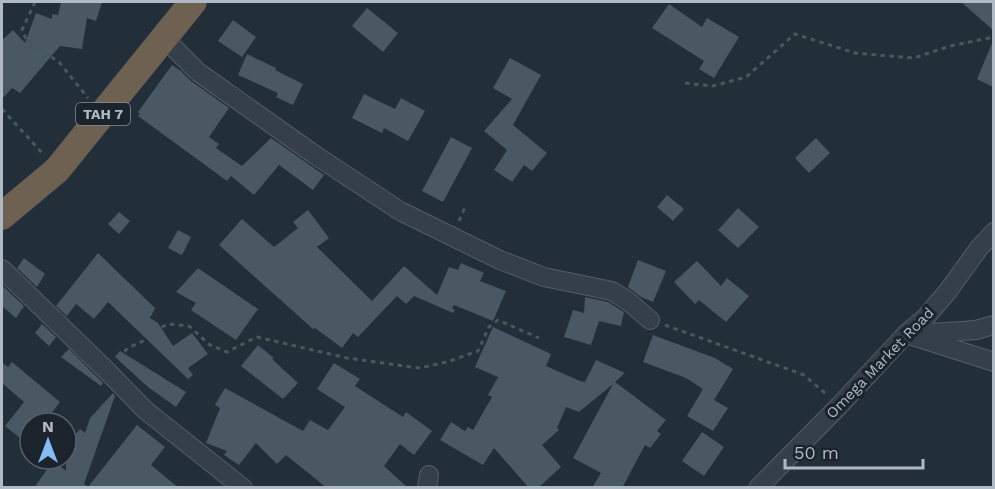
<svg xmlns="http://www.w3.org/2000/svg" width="995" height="489" font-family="'Work Sans',sans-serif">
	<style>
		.building { fill: #4a5864 }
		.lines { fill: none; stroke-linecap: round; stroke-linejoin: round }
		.minor-casing { stroke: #535d67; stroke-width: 20 }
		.highway-casing { stroke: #404a54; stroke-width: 28 }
		.path { stroke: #455a5a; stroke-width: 3; stroke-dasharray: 4.5 4.5; stroke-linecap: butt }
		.minor { stroke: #353f49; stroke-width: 18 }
		.highway { stroke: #6f6152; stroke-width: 27 }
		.labels { text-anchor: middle; stroke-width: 6; stroke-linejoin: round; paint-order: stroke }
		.shield { fill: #1b242d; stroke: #838d97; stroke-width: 1.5 }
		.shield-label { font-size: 14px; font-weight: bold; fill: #b0bac5 }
		.street-label { font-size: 15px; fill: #b0bac5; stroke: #1b242d }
	</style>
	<rect width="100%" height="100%" fill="#222e38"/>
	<path class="building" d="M61 2H102L96 21 87 18 82 49 60 46 20 93 12 88 2 99V40L13 30 25 43 36 13 52 19V14L58 15Z
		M961 2H993V30Z
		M669 4 702 27 707 18 739 37 714 78 699 69 704 61 652 28Z
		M367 8 398 33 383 52 352 26Z
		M233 20 256 37 242 57 218 41Z
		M993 41V87L977 79Z
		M247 54 276 68 275 70 303 84 293 105 276 97 278 93 238 75Z
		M510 58 541 75 513 125 547 153 532 171 524 165 512 182 494 170 507 150 484 131 512 99 493 88Z
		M172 65 181 71 191 81 229 108 209 137 219 144 216 148 242 166 271 138 324 175 313 190 279 165 254 195 231 176 227 181 138 116 140 114 138 112Z
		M364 94 395 109 401 98 425 111 408 141 384 128 382 133 352 118Z
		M451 137 472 148 443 202 422 191Z
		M816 138 830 153 809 173 795 158Z
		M667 195 684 209 673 221 657 207Z
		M738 208 759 227 738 248 718 230Z
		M308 210 329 238 317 247 372 301 404 266 437 295 449 267 458 270 461 263 484 273 480 281 506 291 493 321 454 305 452 308 455 310 453 313 414 296 406 304 397 296 358 337 353 333 342 348 315 328 313 329 219 245 242 219 274 247 298 228 293 222Z
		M119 212 130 221 119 234 108 224Z
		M178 230 191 237 182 255 168 248Z
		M98 253 155 308 150 318 158 323 173 346 192 333 208 354 188 368 193 375 188 379 108 302 94 319 76 304 67 316 56 306Z
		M24 258 45 274 37 287 17 268Z
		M638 260 666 271 653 302 641 297 628 287Z
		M697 261 721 286 727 278 749 296 726 322 699 300 695 304 674 282Z
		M198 268 258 309 236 340 191 310 196 303 176 292Z
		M3 286 24 306 16 318 2 306V288Z
		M585 297 608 302 624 312 621 326 599 321 591 345 564 337 573 310 584 313Z
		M42 324 56 337 49 346 35 333Z
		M493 327 551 354 546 366 580 381 585 382 596 360 625 373 615 382 666 420 657 431 661 434 650 448 645 445 622 488H592L601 473 573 458 613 384 579 412 566 407 557 428 559 430 542 445 561 467 538 488H529L494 448 483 465 440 440 451 422 465 431 468 427 473 430 492 397 488 395 498 377 475 367Z
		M653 335 715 358 733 369 714 400 728 408 713 431 687 416 703 389 686 378 643 362Z
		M258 345 274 358 272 359 298 383 283 399 241 366Z
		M69 349 103 383 101 386 61 357Z
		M120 351 186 392 176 407 148 387 115 357Z
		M2 362 8 367 12 362 60 402 44 423H30V446L5 426 24 402 2 383Z
		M334 363 360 379 355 386 403 417 406 412 432 431 414 455 400 444 384 466 408 488H327L286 455 277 464 256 443 239 465 224 455 227 451 206 443 220 408 215 405 225 388 303 431 310 420 328 430 345 407 317 389Z
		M113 393 115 396 84 484 88 487 137 425 165 447 151 465 179 488H34L53 461 66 471V433L72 438 80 429 85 433 90 418Z
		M702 432 724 447 704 476 682 461Z"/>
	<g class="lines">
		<defs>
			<path id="minor" d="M164 38 198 72 315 155 400 211 500 260 544 277 612 291 628 301 650 320
				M2 269 106 370 145 410 243 488
				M906 334 994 362
				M917 334 976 330 994 325
				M427 488 429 475
				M758 488 839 406 906 334 925 318 948 291 979 248 994 232"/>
			<path id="highway" d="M2 216 57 170 193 2"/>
		</defs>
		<use href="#minor" class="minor-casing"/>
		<use href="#highway" class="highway-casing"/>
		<path class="path" d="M35 2 22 30 27 41 59 62 88 98
			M685 83 713 86 746 77 795 34 855 53 914 58 950 46 994 37
			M2 109 43 154
			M459 221 466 205
			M665 325 804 375 826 394
			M118 358 128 348 143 341 158 329 168 324 189 326 210 345 227 352 257 337 347 358 419 368 447 362 478 351 489 327 498 320 539 338"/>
		<use href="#minor" class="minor"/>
		<use href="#highway" class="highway"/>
	</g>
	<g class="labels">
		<rect class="shield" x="76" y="103" width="54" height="22" rx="4.5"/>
		<g class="shield-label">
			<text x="103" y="119">TAH 7</text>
		</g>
		<g class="street-label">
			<text transform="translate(880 363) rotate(-46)" y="5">Omega Market Road</text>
		</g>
	</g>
	<rect width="995" height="489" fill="none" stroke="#b0bac5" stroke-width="6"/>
	<g transform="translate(48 441)"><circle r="28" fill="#1b242d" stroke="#57606a" stroke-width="1.5"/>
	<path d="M0-4.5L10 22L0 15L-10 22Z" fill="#85bcf5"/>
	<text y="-9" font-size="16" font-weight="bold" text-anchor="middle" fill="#b0bac5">N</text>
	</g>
	<path d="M785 459v9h138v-9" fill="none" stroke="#b0bac5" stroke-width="3"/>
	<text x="794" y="459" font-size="18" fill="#b0bac5" stroke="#1b242d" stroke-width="4.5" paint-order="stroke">50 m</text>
</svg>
